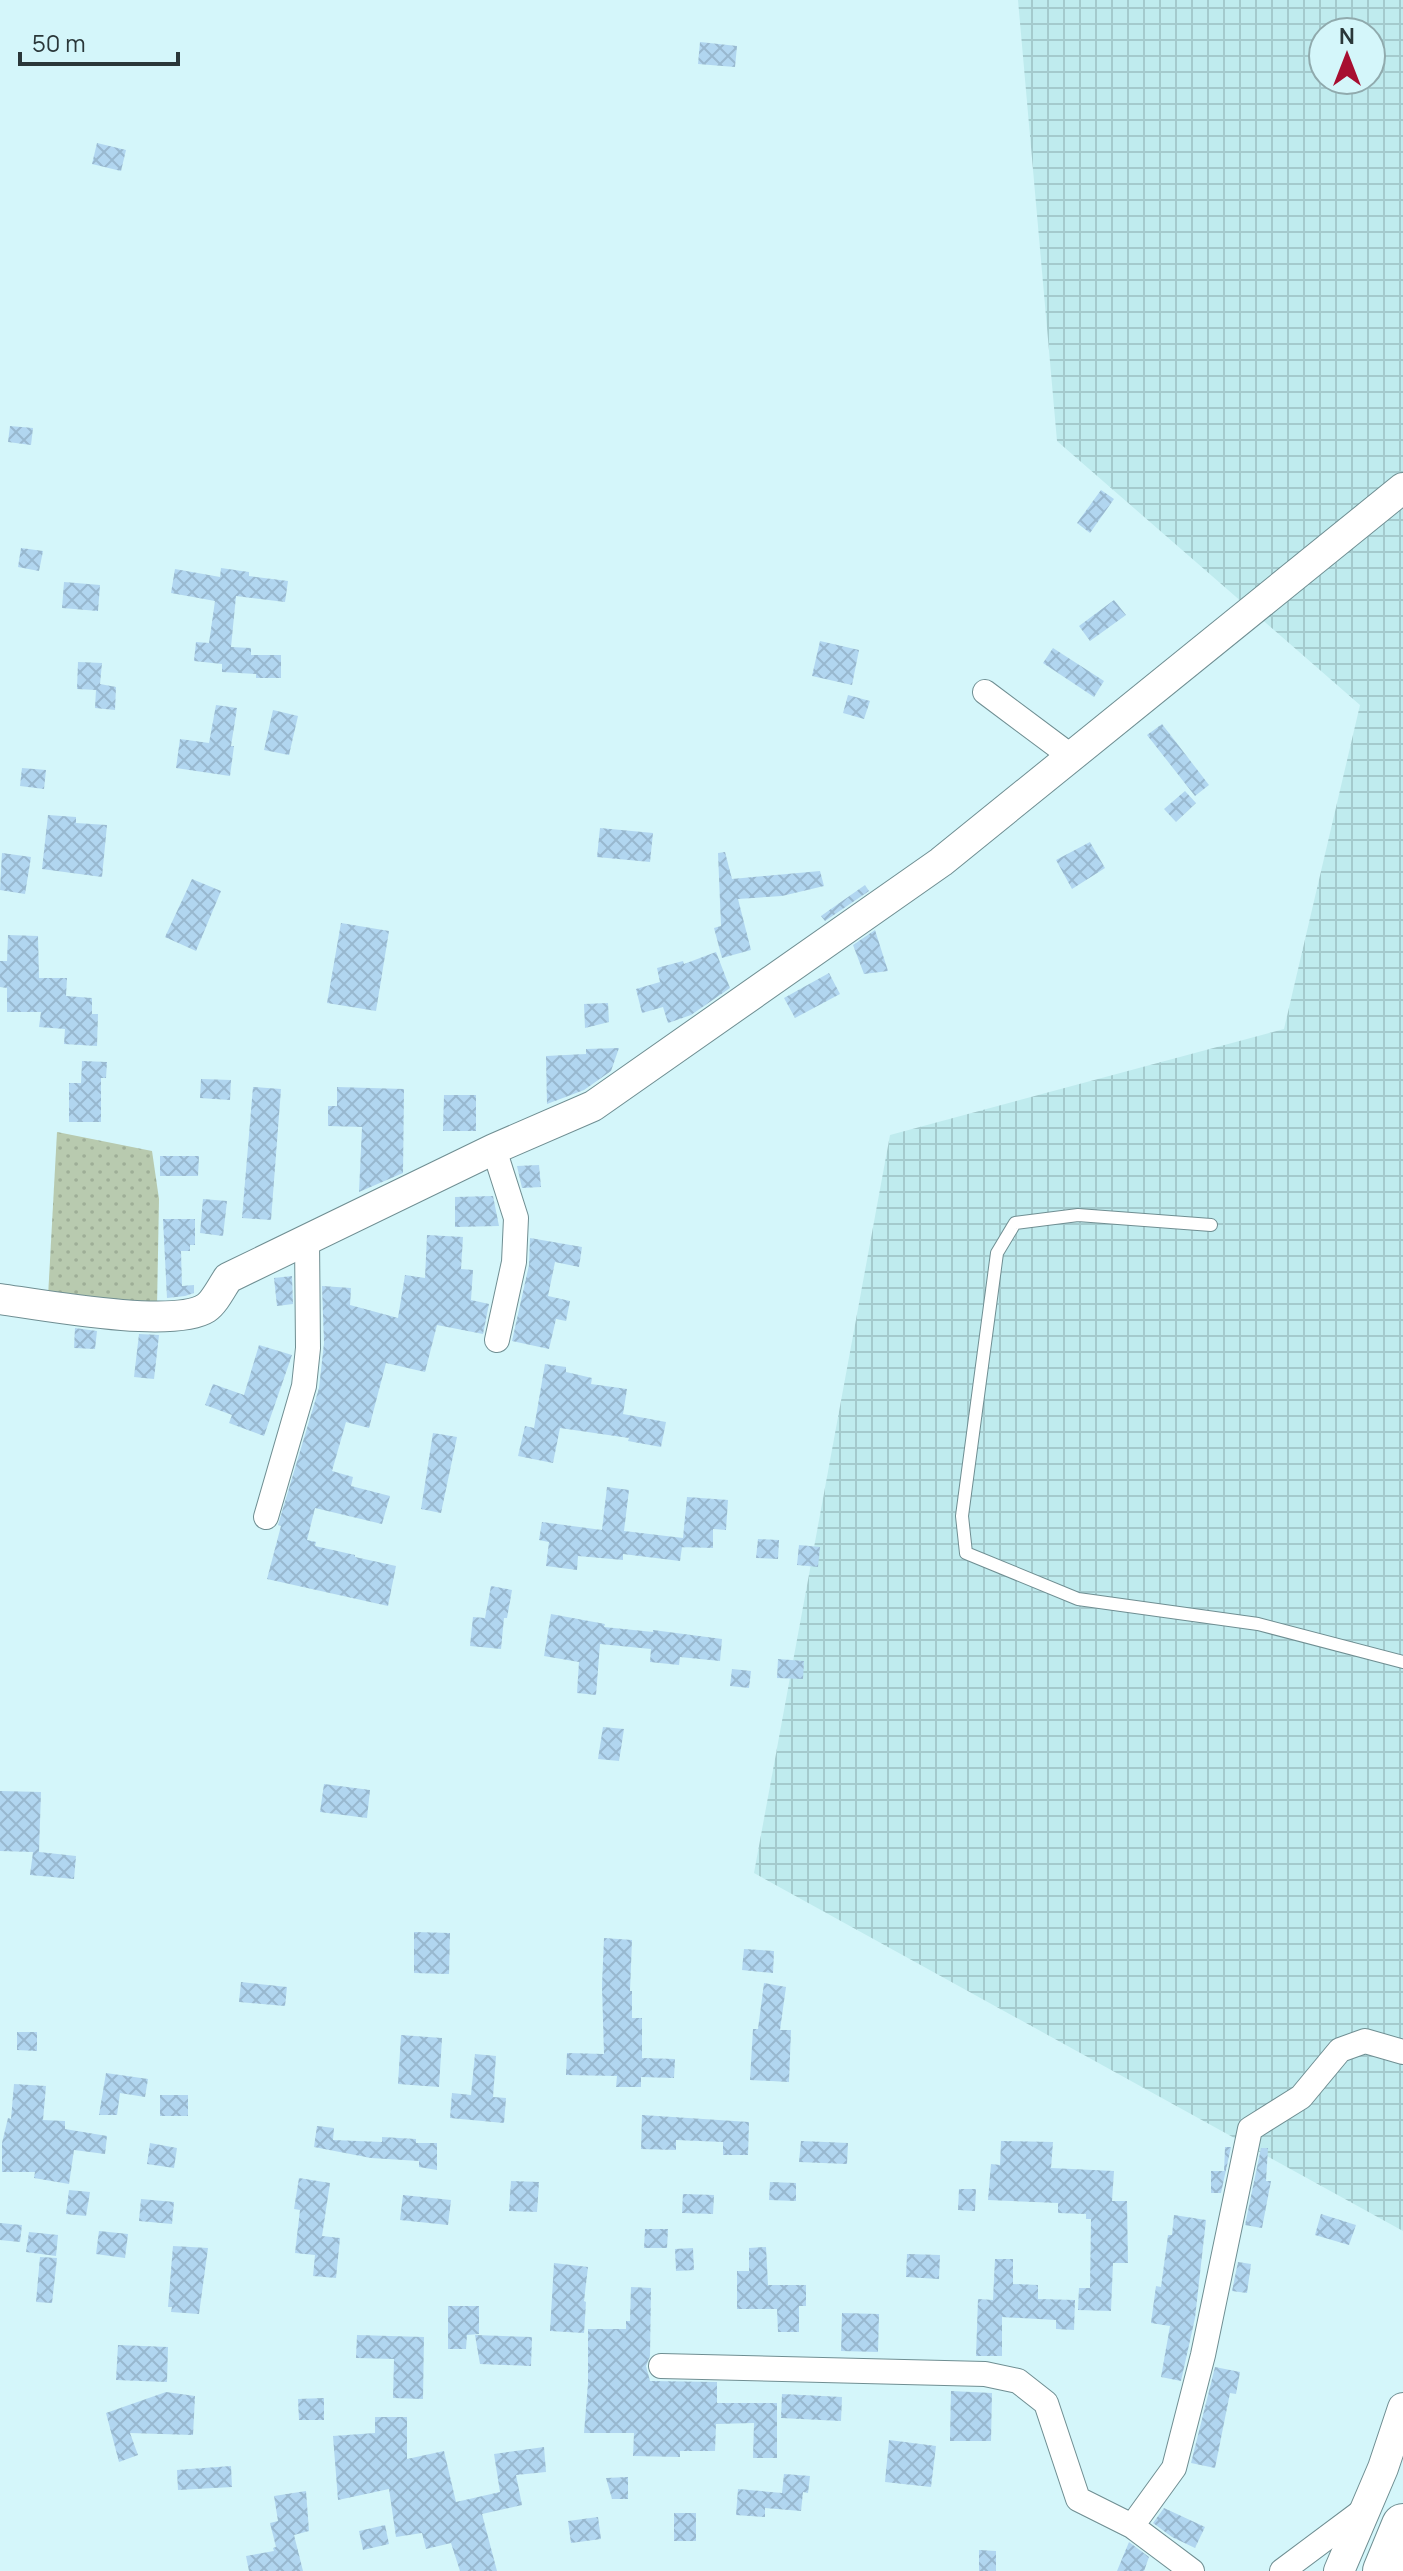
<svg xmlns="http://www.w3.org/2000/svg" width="1403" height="2571" font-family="Manrope,sans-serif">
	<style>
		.industrial { fill: url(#industrial-grid); fill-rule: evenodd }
		.green { fill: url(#green-dots) }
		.building { fill: url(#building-cross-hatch) }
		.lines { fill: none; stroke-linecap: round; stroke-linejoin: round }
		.service-casing { stroke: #6f8e92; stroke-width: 14 }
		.minor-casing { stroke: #6f8e92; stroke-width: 26 }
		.tertiary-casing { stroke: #6f8e92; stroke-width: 32 }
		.trunk-casing { stroke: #6f8e92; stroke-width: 44 }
		.service { stroke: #fff; stroke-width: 12 }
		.minor { stroke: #fff; stroke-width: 24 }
		.tertiary { stroke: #fff; stroke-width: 30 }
		.trunk { stroke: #fff; stroke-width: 42 }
	</style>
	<defs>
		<pattern id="industrial-grid" width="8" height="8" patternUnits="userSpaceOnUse" patternTransform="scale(2)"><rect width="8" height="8" fill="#bfebee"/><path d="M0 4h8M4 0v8" fill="none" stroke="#a4cacd"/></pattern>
		<pattern id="green-dots" width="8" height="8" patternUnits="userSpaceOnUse" patternTransform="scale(2)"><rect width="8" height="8" fill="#b8caaf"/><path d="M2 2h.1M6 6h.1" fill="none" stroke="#9eae97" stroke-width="1.8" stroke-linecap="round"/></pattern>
		<pattern id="building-cross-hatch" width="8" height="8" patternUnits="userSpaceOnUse" patternTransform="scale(2)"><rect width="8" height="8" fill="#b1d6f0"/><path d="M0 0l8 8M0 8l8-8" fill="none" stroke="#98b8cf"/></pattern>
	</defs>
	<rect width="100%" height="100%" fill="#d4f6fa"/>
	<path class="industrial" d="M1018 0H1403V2231L754 1873 890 1135 1284 1029 1360 705 1057 441ZM1323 32H1371V80H1323Z"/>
	<path class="green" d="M57 1132 152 1151 159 1199 157 1307 48 1297Z"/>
	<path class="building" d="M700 42 737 46 735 67 698 64Z
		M97 143 126 150 121 171 92 164Z
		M10 426 33 428 31 445 8 442Z
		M1101 490 1114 499 1090 533 1077 523Z
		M21 548 43 551 39 571 18 567Z
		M221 568 249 572V576L288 581 285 602 236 596 231 647 251 648V655H281V678H256V674L222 672V664L194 661 196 642 209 643 215 601 171 593 175 569 220 577Z
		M64 582 100 585 98 611 62 608Z
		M1114 600 1126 615 1090 641 1079 626Z
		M820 641 859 650 852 685 812 676Z
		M1053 648 1104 681 1094 697 1043 663Z
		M78 662 102 663 100 684 116 687 115 710 95 708 96 690 77 689Z
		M848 695 870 701 864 719 843 713Z
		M216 705 237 708 231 746H234L230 776 176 768 180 739 209 743Z
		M273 710 298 716 289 755 264 750Z
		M1162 724 1209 785 1195 796 1147 735Z
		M22 768 46 770 44 789 20 786Z
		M1185 791 1196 803 1176 822 1164 809Z
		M48 815 76 817V823L107 825 102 877 42 869Z
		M600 828 653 833 650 862 597 857Z
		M1090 842 1105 868 1072 889 1056 860Z
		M725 852 732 879 820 871 824 886 782 896 738 899 751 950 722 958 714 928 721 926 718 853Z
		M2 853 31 857 25 894 0 890Z
		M192 879 221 891 196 951 165 937Z
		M865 885 869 891 825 921 821 916Z
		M341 923 389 931 376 1011 327 1003Z
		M875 930 888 971 864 974 853 945Z
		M8 935 38 936 39 978H67L66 996 92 998V1014H98L97 1046 64 1044 65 1029 39 1027 41 1012H7V988L0 987V961H7Z
		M716 952 730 988 691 1015 668 1023 663 1007 642 1013 636 989 660 982 657 968 683 961 684 964Z
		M829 973 840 994 795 1018 784 998Z
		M608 1003 609 1022 585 1028 584 1004Z
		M619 1048 611 1071 584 1090 547 1104 546 1056 586 1054V1049Z
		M82 1061 107 1062 106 1078H101V1122H69V1083H81Z
		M201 1079 231 1080 230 1100 200 1098Z
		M253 1087 281 1089 271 1220 242 1218Z
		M337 1087 404 1089 403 1173 359 1192 362 1127 328 1126V1106H337Z
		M444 1095H476V1131H443Z
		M160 1156H199L198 1176H160Z
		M539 1165 541 1187 522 1188 517 1166Z
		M493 1196 499 1226 455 1227V1197Z
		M203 1199 227 1201 223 1236 200 1233Z
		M163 1219H195V1245H190V1251H181L182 1286 194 1285V1293L185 1296 167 1298Z
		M427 1235 463 1237 461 1269 473 1270 471 1300 489 1304 483 1334 437 1325 425 1372 386 1363 369 1428 346 1422 332 1471 353 1477 351 1486 390 1496 382 1524 315 1508 307 1540 316 1542 315 1546 355 1555V1557L396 1566 388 1606 267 1579 281 1526 278 1525 319 1388 324 1343 322 1286 351 1288 350 1305 398 1318 405 1275 425 1278Z
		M530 1238 582 1247 579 1267 555 1262 548 1296 570 1301 566 1321 556 1319 549 1349 512 1341 529 1265Z
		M292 1276 293 1304 277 1306 274 1278Z
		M75 1328 97 1331 95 1349 74 1348Z
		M139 1334 159 1335 154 1379 134 1377Z
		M259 1345 292 1355 264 1436 229 1423 232 1415 205 1405 213 1384 244 1395Z
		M545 1364 566 1367V1372L592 1378 591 1384 627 1389 623 1414 666 1422 661 1447 628 1441 629 1438 560 1428 553 1463 518 1456 525 1426 534 1428Z
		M433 1433 457 1437 441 1513 421 1509Z
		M607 1487 629 1490 624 1531 683 1538 687 1497 728 1500 726 1530 713 1529V1548L682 1547 683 1540 680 1561 623 1554V1560L578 1556 577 1570 546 1566 549 1542 539 1540 542 1522 602 1530Z
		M758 1539 779 1540 778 1559 756 1558Z
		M799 1545 820 1547 818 1567 797 1565Z
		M491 1586 512 1590 507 1618H504L501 1649 470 1646 473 1617 485 1618Z
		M551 1614 605 1624 604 1627 653 1632V1630L722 1639 720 1661 680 1657 679 1665 650 1662 651 1649 600 1644 596 1695 577 1693 579 1662 544 1656Z
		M778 1659 804 1661 803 1679 777 1678Z
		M732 1669 751 1671 749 1688 730 1686Z
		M603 1727 624 1729 619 1761 598 1759Z
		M324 1784 370 1790 367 1818 320 1812Z
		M0 1791 41 1792 39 1852 76 1856 74 1879 30 1875 33 1852 0 1851Z
		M414 1932 450 1933 449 1974 414 1973Z
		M604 1938 632 1940 630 1991H632V2018H642V2058L675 2059 674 2078 641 2077V2087H616L617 2076 566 2075 567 2053 604 2054 602 1986Z
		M744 1949 774 1951 773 1973 742 1970Z
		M241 1982 287 1987 285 2006 239 2002Z
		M764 1983 786 1987 780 2030H791L789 2082 750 2080 753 2029H758Z
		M17 2032H37V2051L17 2050Z
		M401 2035 442 2038 439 2087 398 2084Z
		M475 2054 496 2056 493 2097 506 2098 504 2123 450 2118 452 2093 471 2095Z
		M106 2073 148 2079 145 2097 120 2093 117 2115H99Z
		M14 2084 46 2086 43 2120 65 2121V2129L107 2136 105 2154 74 2150 69 2184 34 2178 35 2172H2V2143L8 2118 11 2119Z
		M160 2095H188V2116H160Z
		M642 2115 749 2122 748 2155H723V2142L676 2140V2150L641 2149Z
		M317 2126 334 2128 333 2140 382 2142V2137L416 2139V2143H437V2170L419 2167V2161L371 2158 314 2147Z
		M801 2141 848 2143 847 2164 799 2162Z
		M1001 2141 1053 2142 1051 2168 1114 2171 1112 2201H1127L1128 2263H1113L1111 2311 1078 2310 1079 2288H1090L1091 2219H1086V2214L1058 2213V2203L988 2200 991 2164 1000 2165Z
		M150 2143 177 2148 174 2168 147 2164Z
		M1225 2147H1231L1221 2193H1211V2171H1224Z
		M1261 2148H1268L1266 2181H1271L1262 2228 1245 2225Z
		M299 2178 330 2183 322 2236 340 2238 336 2278 313 2276 315 2255 295 2253 300 2210 294 2209Z
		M511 2181 539 2182 537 2212 509 2211Z
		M770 2182 796 2183V2201L769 2200Z
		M959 2189H976L975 2211 958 2210Z
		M69 2190 90 2192 86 2216 66 2214Z
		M683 2194 714 2195 713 2214 682 2213Z
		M403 2195 451 2200 448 2225 400 2220Z
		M141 2199 174 2202 172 2224 139 2221Z
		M1321 2214 1356 2225 1349 2245 1315 2235Z
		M1174 2215 1206 2220 1195 2318 1181 2381 1161 2377 1170 2326 1151 2323 1156 2286 1161 2287 1168 2235H1172Z
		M0 2223 22 2225 20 2242 0 2240Z
		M645 2229H668L667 2248H644Z
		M99 2231 128 2234 125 2258 96 2254Z
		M29 2232 58 2235 56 2256 26 2252Z
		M173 2246 208 2248 199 2314 171 2312 172 2307H168Z
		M766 2247 768 2285H806V2306H799V2332H778L777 2309H737V2271H749V2248Z
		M693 2248 694 2270 676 2271 675 2249Z
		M907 2254 940 2255 939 2279 906 2277Z
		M40 2257 57 2258 52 2303 36 2302Z
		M995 2259H1013V2284L1038 2285V2299L1075 2300 1074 2330 1056 2329V2320L1002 2317V2356H976L978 2299 993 2300Z
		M1238 2262 1251 2264 1247 2293 1232 2291Z
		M554 2263 588 2267 584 2301 586 2302 584 2333 550 2331Z
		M631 2287 651 2288 650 2356 646 2366 650 2381 717 2382V2403H777V2458H753L754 2423 716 2424 715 2451H680V2457L633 2456 634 2433H584L588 2383V2329H626V2321H630Z
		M448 2306H479V2334L467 2335 466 2349H448Z
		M842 2313 879 2314 878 2352 841 2351Z
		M357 2335 424 2337 423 2399 393 2398 394 2359 356 2358Z
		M475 2335 532 2337 531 2366 480 2364Z
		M118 2345 168 2347 167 2382 116 2380Z
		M1215 2367 1240 2372 1236 2394 1230 2393 1215 2468 1191 2463Z
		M951 2391 992 2393 991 2441H950Z
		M166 2392 195 2396 193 2435 130 2433 138 2455 119 2462 106 2413Z
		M782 2394 842 2397 841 2421 781 2418Z
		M324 2398V2420H299L298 2399Z
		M375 2417H407V2459L444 2451 456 2502 500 2492 494 2454 544 2447 546 2472 516 2475 522 2505 482 2514 497 2571H460L451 2543 426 2549 422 2533 396 2537 389 2489 338 2500 333 2436 375 2433Z
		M889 2440 936 2446 931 2487 885 2482Z
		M231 2466 232 2487 178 2490 177 2470Z
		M784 2474 810 2476 808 2493 803 2492 801 2511 765 2508V2517L736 2515 738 2489 782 2493Z
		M628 2477V2499H612L606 2478Z
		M306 2491 309 2531 294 2535 303 2571H249L246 2556 274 2551 273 2548 276 2547 270 2523 278 2521 274 2496Z
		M1164 2508 1205 2527 1195 2548 1172 2537 1153 2523Z
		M674 2513H696V2541H674Z
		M598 2517 601 2539 571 2543 568 2521Z
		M385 2525 389 2544 363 2550 359 2531Z
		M1129 2542 1149 2557 1144 2571H1117Z
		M979 2550 996 2551V2571H979Z"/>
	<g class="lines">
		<defs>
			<path id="service" d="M1211 1225 1078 1215 1015 1223 997 1253 962 1516 966 1553 1078 1599 1258 1624 1403 1662"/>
			<path id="minor" d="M985 692 1072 757
				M494 1149 516 1218 514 1262 497 1340
				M266 1517 304 1386 308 1348 307 1239
				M661 2366 985 2374 1018 2381 1046 2403 1078 2499 1132 2526 1192 2571
				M1132 2526 1174 2468 1203 2355 1250 2129 1301 2097 1340 2050 1365 2041 1403 2052
				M1282 2571 1365 2509"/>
			<path id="tertiary" d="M0 1299C42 1305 173 1329 206 1308 214 1303 222 1287 228 1278L494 1149 593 1106 941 862 1403 488
				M1339 2571 1383 2468 1403 2408"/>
			<path id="trunk" d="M1384 2571 1403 2525"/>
		</defs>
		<use href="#service" class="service-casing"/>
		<use href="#minor" class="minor-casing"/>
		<use href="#tertiary" class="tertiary-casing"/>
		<use href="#trunk" class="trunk-casing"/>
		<use href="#service" class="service"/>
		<use href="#minor" class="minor"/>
		<use href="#tertiary" class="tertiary"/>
		<use href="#trunk" class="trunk"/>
	</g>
	<g transform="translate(1347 56)"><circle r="38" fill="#d4f6fa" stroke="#90aaad" stroke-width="2"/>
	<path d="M0-6L14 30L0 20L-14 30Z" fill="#a70e30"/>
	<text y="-12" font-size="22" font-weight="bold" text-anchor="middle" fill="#2a3739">N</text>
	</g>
	<path d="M20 52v12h158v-12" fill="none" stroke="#2a3739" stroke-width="4"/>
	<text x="32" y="52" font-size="24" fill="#2a3739" stroke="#d4f6fa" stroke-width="6" paint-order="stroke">50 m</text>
</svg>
